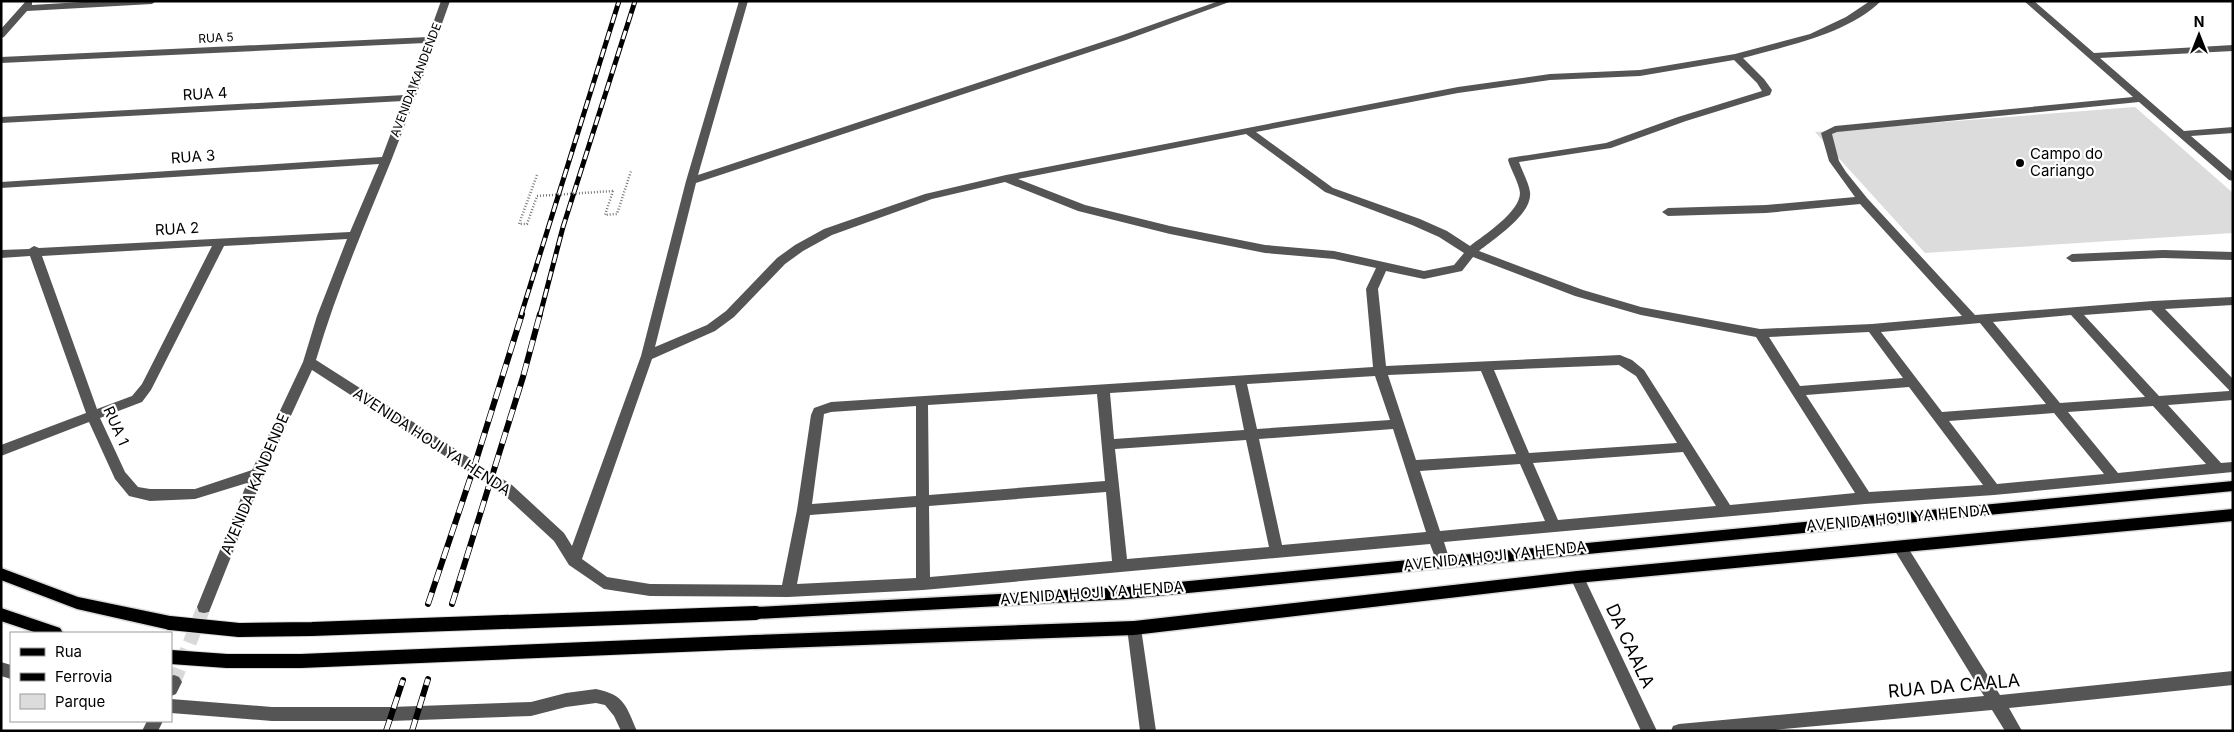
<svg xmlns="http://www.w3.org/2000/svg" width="2234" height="732" font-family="Inter,sans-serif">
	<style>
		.green { fill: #dcdcdc }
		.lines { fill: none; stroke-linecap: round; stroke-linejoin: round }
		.minor-tunnel { stroke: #d9d9d9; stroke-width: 14; stroke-dasharray: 14 7; stroke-linecap: butt }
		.major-casing { stroke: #dbdbdb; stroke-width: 3 }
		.path { stroke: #777; stroke-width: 2.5; stroke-dasharray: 1 2; stroke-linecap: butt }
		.minor { fill: #555; fill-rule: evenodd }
		.major { fill: #000; fill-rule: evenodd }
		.rail-far1-casing { stroke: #000; stroke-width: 5 }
		.rail-casing { stroke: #000; stroke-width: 6 }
		.rail-far1 { stroke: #fff; stroke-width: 3; stroke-dasharray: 9; stroke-linecap: butt }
		.rail { stroke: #fff; stroke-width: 4.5; stroke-dasharray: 12; stroke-linecap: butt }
		.major-bridge-casing { stroke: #dbdbdb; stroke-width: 16; stroke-linecap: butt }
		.path-bridge { stroke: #777; stroke-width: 2.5; stroke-dasharray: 1 2; stroke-linecap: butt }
		.major-bridge { stroke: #000; stroke-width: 14 }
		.poi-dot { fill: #000; stroke: #fff; stroke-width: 2 }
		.labels { text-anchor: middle; stroke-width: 4.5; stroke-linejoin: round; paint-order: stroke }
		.far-street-label { font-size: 12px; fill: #000; stroke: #fff }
		.street-label { font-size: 15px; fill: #000; stroke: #fff }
		.poi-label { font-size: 15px; fill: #000; stroke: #fff; text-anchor: start }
		.near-street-label { font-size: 18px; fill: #000; stroke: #fff }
	</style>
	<rect width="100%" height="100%" fill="#fff"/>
	<path class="green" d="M2135 107 2233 193V233L1925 253 1815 132Z"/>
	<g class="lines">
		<path class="minor-tunnel" d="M174 682 204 607"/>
		<defs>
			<path id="major" d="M2233 481V491L1127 599 756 619 751 618 749 613 751 608 756 607 1127 587Z
				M2233 509V521L1577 583 1134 635 754 649 749 647 746 642 749 637 754 635 1134 621 1577 571Z
				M1 568 78 597 170 616 175 618 177 623 175 628 170 630 77 609 1 580Z
				M1 608 60 628 63 633H37L1 621Z"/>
		</defs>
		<use href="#major" class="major-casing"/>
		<path class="path" d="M537 175 519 224H527L537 196
			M613 191 605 215 617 214 631 171"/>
		<path class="minor" d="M26 1H32V5L98 1H156L152 4 27 11 4 37 1 38V29Z
			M441 1H450C431 55 412 108 391 161 364 227 336 292 316 360L512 485 564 533 572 546 641 356 686 181 739 1H748L698 175 1120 36 1219 1H1232L1126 40 696 183 655 347 707 325 726 311 777 258 795 245 824 229 925 194 1006 175 1458 87 1550 74 1640 70 1735 54 1810 34 1846 17 1870 1H1881C1848 34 1786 46 1743 58L1764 79 1772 90 1770 95 1686 121 1611 148 1519 162C1522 171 1529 183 1530 192 1533 214 1494 239 1479 251L1583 290 1641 307 1760 329 1872 324 1962 316 1860 204 1766 213 1668 216 1662 212 1668 208 1766 205 1855 197 1829 161 1821 133 1835 126 2133 97 2024 1H2034L2094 53 2233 45V51L2100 58 2184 131 2233 127V133L2191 136 2233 172V181L2229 180 2139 102 1837 132 1832 134 1839 161 1846 172 1867 198 1975 315 2153 301 2233 297V305L2165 309 2233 379V400L2168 405 2221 463 2233 462V472L1994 495 1865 504 1444 542 1450 561 1448 565 1443 567 1438 565 1430 544 923 590 788 597 650 596 604 589 569 565 554 541 502 493 312 370 264 474 211 607 209 612 204 613 199 612 197 607 247 483 195 499 150 501 129 496 115 479 89 422 1 456V445L86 413 30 256 1 258V250L29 249 34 246 39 248 350 232 379 164 1 188V182L382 157 403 101 1 123V117L405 95 425 43 1 63V57L428 37ZM1734 60 1757 83 1762 91 1678 117 1606 143 1509 158 1508 160C1511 170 1519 183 1520 193 1520 212 1484 235 1470 246L1447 231 1420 219 1333 188 1256 132 1458 93 1550 80 1640 76ZM1246 134 1325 192 1412 225 1439 237 1464 253 1454 265 1424 271 1334 251 1265 245 1170 226 1085 205 1018 179ZM1005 182 1078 211 1170 234 1265 253 1334 259 1376 268 1366 289 1373 367 831 402 814 408 811 415 797 510 782 585 650 584 607 577 582 559 652 359 715 331 734 317 785 264 803 251 832 235 932 199ZM347 239 317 316 303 362 252 470 195 489H150L138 487 125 472 100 418 142 402 151 390 224 246ZM212 246 142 384 132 396 97 409 42 256ZM1473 257 1575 296 1641 315 1756 337 1855 493 1730 505 1644 370 1632 360 1620 355 1386 366 1378 289 1386 271 1424 279 1462 271ZM2151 310 2229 390V391L2159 396 2084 315ZM2071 315 2145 397 2060 403 1993 322ZM1980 323 2046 404 1942 412 1881 332ZM1869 332 1903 378 1800 386 1769 337ZM1619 365 1636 376 1677 443 1529 453 1494 370ZM1481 371 1516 454 1416 460 1388 375ZM1375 376 1390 420 1257 429 1247 384ZM1235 385 1244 430 1114 439 1110 393ZM1909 387 1983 485 1869 492 1806 395ZM1097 394 1105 481 929 495 928 405ZM916 406V496L812 504 824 414 831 412ZM2153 406 2206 464 2118 473 2068 412ZM2054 413 2104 474 1997 484 1949 421ZM1393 429 1426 532 1282 545 1259 439ZM1246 440 1269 547 1127 559 1115 449ZM1683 452 1716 506 1558 520 1533 463ZM1520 464 1545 521 1440 531 1420 471ZM1106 492 1112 561 930 577 929 506ZM916 507V578L797 584 810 515Z
			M2163 250 2233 252V260L2163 258 2072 262 2066 258 2072 254Z
			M1900 541 1905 543 2000 695 2233 671V685L2009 708 2022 731H2005L1992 710 1763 731H1671L1673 726 1679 724 1984 696 1895 551 1893 547 1895 543Z
			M1577 571 1582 573 1657 731H1641L1570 577 1572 573Z
			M1134 621 1139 623 1141 628 1156 731H1140L1127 628 1129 623Z
			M1 662 11 665V679L1 676Z
			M174 675 179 677 182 682 176 694 171 696V676Z
			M596 689C625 695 626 706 637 731H621L614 716 605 705 596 703 566 707 531 716 391 721H272L171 713V699L272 707H391L531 702 566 693Z
			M147 721H163L158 731H142Z"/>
		<use href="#major" class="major"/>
		<defs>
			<path id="rail-far1" d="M521 315 619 1
				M540 315 563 227 635 1"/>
			<path id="rail" d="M428 604 474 467 522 314
				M452 604 523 377 540 314
				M386 731 403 680
				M412 731 428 679"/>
		</defs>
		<use href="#rail-far1" class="rail-far1-casing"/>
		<use href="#rail" class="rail-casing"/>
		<use href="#rail-far1" class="rail-far1"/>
		<use href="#rail" class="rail"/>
		<defs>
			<path id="major-bridge" d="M170 623 239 630 312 629 756 613
				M171 657 227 661H301L754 642"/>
		</defs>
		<use href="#major-bridge" class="major-bridge-casing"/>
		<path class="path-bridge" d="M537 196 613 191"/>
		<use href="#major-bridge" class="major-bridge"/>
	</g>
	<circle class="poi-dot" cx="2020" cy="163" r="5"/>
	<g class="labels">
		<g class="far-street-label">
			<text transform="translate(216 38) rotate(-3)" y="4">RUA 5</text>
			<text transform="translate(416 80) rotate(-69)" y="4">AVENIDA KANDENDE</text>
		</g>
		<g class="street-label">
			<text transform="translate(205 94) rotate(-3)" y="5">RUA 4</text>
			<text transform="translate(193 157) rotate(-4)" y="5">RUA 3</text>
			<text transform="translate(177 229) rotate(-3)" y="5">RUA 2</text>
			<text transform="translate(116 426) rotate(66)" y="5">RUA 1</text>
			<text transform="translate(432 442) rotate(33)" y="5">AVENIDA HOJI YA HENDA</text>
			<text transform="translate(255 484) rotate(-67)" y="5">AVENIDA KANDENDE</text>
			<text transform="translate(1898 518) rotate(-5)" y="5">AVENIDA HOJI YA HENDA</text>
			<text transform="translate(1495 556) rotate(-6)" y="5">AVENIDA HOJI YA HENDA</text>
			<text transform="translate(1092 593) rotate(-4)" y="5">AVENIDA HOJI YA HENDA</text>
		</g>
		<g class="poi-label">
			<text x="2030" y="159">Campo do<tspan x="2030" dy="17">Cariango</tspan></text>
		</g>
		<g class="near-street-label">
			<text transform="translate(1630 646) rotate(65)" y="6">DA CAALA</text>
			<text transform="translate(1954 686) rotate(-5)" y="6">RUA DA CAALA</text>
		</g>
	</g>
	<rect width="2234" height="732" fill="none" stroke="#000000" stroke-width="5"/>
	<rect x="10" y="632" width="162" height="90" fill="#ffffff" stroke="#999999"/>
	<rect x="20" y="648" width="25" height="8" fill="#000000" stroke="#999999"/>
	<text x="55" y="657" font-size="15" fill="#000000">Rua</text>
	<rect x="20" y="673" width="25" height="8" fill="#000000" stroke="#999999"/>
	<text x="55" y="682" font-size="15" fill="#000000">Ferrovia</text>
	<rect x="20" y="694" width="25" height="15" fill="#dcdcdc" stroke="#999999"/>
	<text x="55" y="707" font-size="15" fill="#000000">Parque</text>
	<g transform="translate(2199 35)" stroke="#ffffff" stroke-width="4" paint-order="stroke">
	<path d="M0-4L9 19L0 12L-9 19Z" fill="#000000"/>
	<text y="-8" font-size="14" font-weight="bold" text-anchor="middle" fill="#000000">N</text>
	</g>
</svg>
